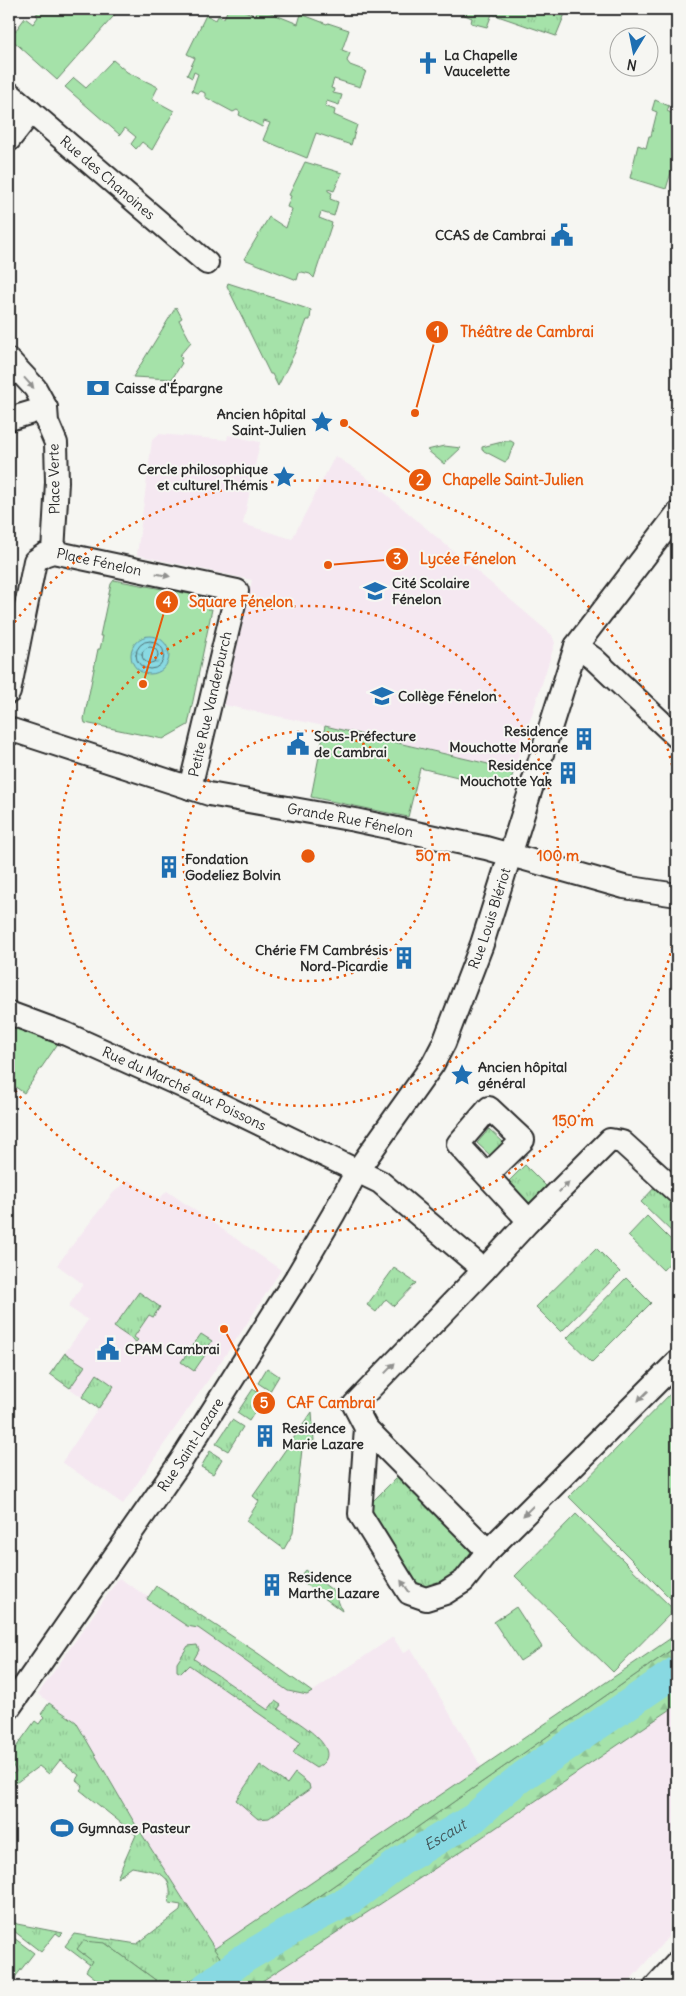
<svg xmlns="http://www.w3.org/2000/svg" width="686" height="1996" font-family="Delius,sans-serif">
	<style>
		.built { fill: #f5e8f1 }
		.grass { fill: url(#grass-tufts); stroke: #68866a }
		.forest { fill: url(#forest-firs); stroke: #68866a }
		.garden { fill: #a5e2a9; stroke: #68866a }
		.water { fill: url(#water-ripples); stroke: #639399 }
		.lines { fill: none; stroke-linecap: round; stroke-linejoin: round }
		.shore { stroke: #507174; stroke-width: 1 }
		.river { stroke: #88d9e2; stroke-width: 30 }
		.minor-casing { stroke: #2b2b2b; stroke-width: 26 }
		.minor { stroke: #f6f6f2; stroke-width: 22 }
		.oneway { fill: #90908e }
		.ring { fill: none; stroke: #e8590c; stroke-width: 2.5; stroke-dasharray: 2.5 5 }
		.labels { text-anchor: middle; stroke-width: 4; stroke-linejoin: round; paint-order: stroke }
		.poi-label { font-size: 14px; font-weight: bold; fill: #2b2b2b; stroke: #f6f6f2; text-anchor: start }
		.street-label { font-size: 14px; fill: #2b2b2b; stroke: #f6f6f2 }
		.water-label { font-size: 15px; font-style: italic; fill: #425659; stroke: #f6f6f2 }
		.centre { fill: #e8590c; stroke: #f6f6f2; stroke-width: 2.5 }
		.ring-label { font-size: 15px; text-anchor: middle; font-weight: bold; fill: #e8590c; stroke: #f6f6f2; stroke-width: 4; stroke-linejoin: round; paint-order: stroke }
		.leader { fill: none; stroke: #e8590c; stroke-width: 2 }
		.callout-dot { fill: #e8590c; stroke: #f6f6f2; stroke-width: 2 }
		.mark-label { font-size: 15px; text-anchor: middle; font-weight: bold; fill: #fff }
		.callout-label { font-size: 15px; text-anchor: middle; font-weight: bold; fill: #e8590c; stroke: #f6f6f2; stroke-width: 4; stroke-linejoin: round; paint-order: stroke }
	</style>
	<defs>
		<pattern id="grass-tufts" width="24" height="20" patternUnits="userSpaceOnUse" patternTransform="scale(1.25)"><rect width="24" height="20" fill="#a5e2a9"/><path d="M3 7l-1-3M5 7V3M7 7l1-3M15 17l-1-3M17 17v-4M19 17l1-3" fill="none" stroke="#8ec292"/></pattern>
		<pattern id="forest-firs" width="22" height="20" patternUnits="userSpaceOnUse" patternTransform="scale(1.25)"><rect width="22" height="20" fill="#a5e2a9"/><path d="M5 1l3.5 6h-7zM16 11l3.5 6h-7z" fill="#8ec292"/></pattern>
		<pattern id="water-ripples" width="26" height="14" patternUnits="userSpaceOnUse" patternTransform="scale(1.25)"><rect width="26" height="14" fill="#88d9e2"/><path d="M2 4q2-2 4 0t4 0M15 11q2-2 4 0t4 0" fill="none" stroke="#76bac2"/></pattern>
	</defs>
	<rect width="100%" height="100%" fill="#f6f6f2"/>
	<filter id="ink" filterUnits="userSpaceOnUse"><feTurbulence type="fractalNoise" baseFrequency=".02" numOctaves="2"/><feDisplacementMap in="SourceGraphic" scale="10" xChannelSelector="R" yChannelSelector="G"/><feConvolveMatrix kernelMatrix="1 2 1 2 8 2 1 2 1" color-interpolation-filters="sRGB"/></filter>
	<g filter="url(#ink)">
		<path class="built" d="M159 434 227 440 228 435 260 442 243 524 292 539 335 456 360 472 552 635 555 643 514 770 371 736 224 705 252 580 137 555 152 440Z
			M128 1180 159 1199 167 1191 281 1270 246 1325 123 1504 62 1462 98 1409 50 1374 88 1320 68 1307 83 1284 57 1265 112 1194Z
			M119 1578 148 1597 156 1586 312 1692 393 1637 403 1653 411 1648 482 1768 214 1949 134 1822 76 1722 38 1694Z
			M677 1705V1927L624 1987H253L463 1850Z"/>
		<path class="grass" d="M450 9H567L556 36 492 14 487 27 471 23 472 18Z
			M228 283 311 310 310 320H307L295 352 278 386 272 374H270L227 286Z
			M506 441H511L514 443 508 460 505 462 482 450V447Z
			M444 446 461 448 444 464 427 450Z
			M489 1129 503 1142 491 1156 477 1143Z
			M525 1165 548 1188 527 1211 503 1187Z
			M657 1185 677 1204V1237L641 1202Z
			M596 1248 620 1272 561 1332 536 1307Z
			M394 1268 416 1283 394 1306 386 1299 376 1312 367 1305Z
			M626 1278 651 1303 592 1362 567 1338Z
			M139 1292 160 1307 153 1317 149 1315 134 1337 138 1340 136 1342 114 1327Z
			M201 1334 212 1341 208 1347 205 1346 201 1352 205 1355 194 1371 181 1362Z
			M65 1353 85 1366 70 1388 50 1374Z
			M267 1368 279 1376 270 1391 258 1383Z
			M97 1374 114 1386 98 1409 82 1397Z
			M253 1389 264 1397 249 1421 237 1413Z
			M312 1412 314 1441 302 1449 293 1533 284 1549 246 1521 259 1501 253 1496Z
			M232 1420 243 1427 228 1451 216 1444Z
			M210 1451 222 1459 213 1474 201 1467Z
			M398 1476 476 1553 455 1582 420 1592 368 1506Z
			M305 1570 335 1592 342 1611 298 1579Z
			M156 1586 259 1654 312 1692 307 1695 288 1691 198 1628 187 1626 147 1599Z
			M197 1645 199 1650 194 1659 268 1710 275 1701 281 1705 278 1709C292 1719 351 1750 316 1768L293 1753 300 1742 189 1665 181 1673 177 1671V1663L188 1646Z
			M49 1703 76 1722 134 1822 222 1960 181 1987H165L105 1943 77 1949 93 1961 90 1965 65 1946 74 1934 137 1944 180 1911 181 1905 169 1903C175 1872 157 1872 132 1867L117 1878 136 1835 80 1790 83 1786 76 1780 79 1775 60 1760 49 1774 39 1766 9 1788V1776L16 1772 9 1757 35 1721 39 1724 44 1717 41 1714Z
			M260 1765 287 1784 295 1773 309 1784 310 1789 269 1818 258 1819 236 1800Z
			M10 1919 17 1924 63 1933 60 1936 56 1933 41 1952 10 1928 9 1930Z"/>
		<path class="forest" d="M677 1646V1705L463 1850 253 1987H181L293 1914Z"/>
		<path class="garden" d="M40 9H120L57 80 10 38 25 18 33 24 38 17 36 15Z
			M228 9H240L254 15 258 9H261L298 24 301 14 327 24 328 23 349 30 342 50 350 53 347 61 350 65 366 71 360 87 334 79 331 88 334 89 333 93 342 95 339 105 327 101 325 106 335 110 334 115 357 125 351 145 316 133 307 158 263 140 270 123 264 121 262 127 239 115 240 112 237 110 233 112 205 97V93L201 91 197 93 192 91 198 74 194 72 192 78 187 75 195 58 187 54 206 15 216 20 218 16 224 18Z
			M113 60 127 72 158 87 152 99 174 111 152 150 142 142 136 149 131 144 136 137 125 128 120 135 65 87 74 78 86 88Z
			M655 100 669 106 667 111 677 116V164L674 163 666 189 630 178 638 145 646 148 649 136H651L657 112 652 110Z
			M305 162 342 173 334 191 328 189V191L332 193 330 199 338 202 334 216 321 212 319 218 332 223 314 278 310 274 302 272 299 273 297 280 244 259 269 217 286 228 292 209 287 207 291 196 289 195Z
			M176 307 182 318 179 320 191 342 179 356 182 358 180 361 182 363 172 379 133 377Z
			M114 580 200 596V598L208 609H212L188 725 163 739 85 723 84 719 98 649H100L103 636H100L111 584Z
			M325 726 514 770 508 789 420 768 408 817 311 797Z
			M9 1022 59 1042 24 1093 14 1086 10 1092 9 1091Z
			M647 1216 677 1246V1255L663 1270 628 1236Z
			M677 1387V1605L569 1497Z
			M576 1514 674 1610 613 1672 515 1576Z
			M516 1607 542 1647 520 1661 494 1622Z
			M677 1634V1646L293 1914 222 1960 214 1949Z
			M10 1935 34 1953 9 1985V1936Z
			M83 1941 105 1943 165 1987H97L100 1982 86 1971 92 1961 77 1949Z"/>
		<path class="water" d="M131 655a19 19 0 1 1 38 0a19 19 0 1 1-38 0Z"/>
		<g class="lines">
			<path class="shore" d="M136 655a14 14 0 1 1 28 0a14 14 0 1 1-28 0Z
				M142 655a8 8 0 1 1 16 0a8 8 0 1 1-16 0Z"/>
			<path class="river" id="s1" d="M206 1987 243 1959 297 1927 350 1900 401 1861 474 1818 505 1790 523 1776 677 1671"/>
			<defs>
				<g id="minor">
					<path id="s2" d="M9 93 207 263"/>
					<path d="M9 140 31 112"/>
					<path d="M9 360 35 388 46 408 47 422 56 443 57 482 53 552"/>
					<path d="M9 419 46 408"/>
					<path d="M576 646 594 659 677 737"/>
					<path id="s3" d="M9 692 35 561 44 555 53 552 237 591 190 788"/>
					<path id="s4" d="M9 729 209 794 355 820 486 848 624 887 677 895"/>
					<path id="s5" d="M9 1013 66 1034 184 1087 380 1182 484 1270 529 1221 458 1144 489 1108 523 1140 487 1175"/>
					<path d="M529 1221 610 1140 622 1142 677 1192"/>
					<path d="M484 1270 354 1405 366 1428 360 1514 409 1593 426 1599 445 1593 464 1581 488 1551 677 1362"/>
					<path d="M366 1428 488 1551"/>
					<path id="s6" d="M9 1708 181 1461 296 1278 333 1215 357 1171 433 1064 444 1043 482 944 576 646 677 514"/>
					<path d="M655 1987 677 1963"/>
				</g>
			</defs>
			<use href="#minor" class="minor-casing"/>
			<use href="#minor" class="minor"/>
		</g>
		<defs><path id="oneway-solid" d="M-6-.8H1V-3.2L6.5 0L1 3.2V.8H-6Z" transform="scale(1.25)"/></defs>
		<g class="oneway">
			<use href="#oneway-solid" transform="translate(29 383) rotate(48)"/>
			<use href="#oneway-solid" transform="translate(163 575) rotate(12)"/>
			<use href="#oneway-solid" transform="translate(564 1187) rotate(-45)"/>
			<use href="#oneway-solid" transform="translate(390 1368) rotate(-46)"/>
			<use href="#oneway-solid" transform="translate(643 1396) rotate(135)"/>
			<use href="#oneway-solid" transform="translate(528 1511) rotate(135)"/>
			<use href="#oneway-solid" transform="translate(405 1586) rotate(-126)"/>
		</g>
	</g>
	<g class="ring">
		<circle cx="308" cy="856" r="125"/>
		<circle cx="308" cy="856" r="250"/>
		<path d="M677 924A375 375 0 0 1 10 1084M10 628A375 375 0 0 1 677 788"/>
	</g>
	<defs>
		<symbol id="church-bare" viewBox="-9 -9 18 18"><path d="M-1.2-6h2.4v3.5h3.3v2.4h-3.3V6h-2.4V-.1h-3.3v-2.4h3.3Z" fill="#1f6fb2" stroke="#f6f6f2" stroke-width="2.5" paint-order="stroke"/></symbol>
		<symbol id="civic-bare" viewBox="-9 -9 18 18"><path d="M-.6-6.5H3V-4.5H.6V-3L4-1V1h2V6H-6V1h2V-1L-.6-3ZM-1.2 2.5V6h2.4V2.5Z" fill="#1f6fb2" stroke="#f6f6f2" stroke-width="2.5" paint-order="stroke"/></symbol>
		<symbol id="bank-bare" viewBox="-9 -9 18 18"><path d="M-6-4H6V4H-6ZM0-2.3a2.3 2.3 0 1 0 0 4.6a2.3 2.3 0 1 0 0-4.6Z" fill="#1f6fb2" stroke="#f6f6f2" stroke-width="2.5" paint-order="stroke"/></symbol>
		<symbol id="sight-bare" viewBox="-9 -9 18 18"><path d="M0-6L1.8-2.2L6-1.7L2.9 1.2L3.7 5.4L0 3.3L-3.7 5.4L-2.9 1.2L-6-1.7L-1.8-2.2Z" fill="#1f6fb2" stroke="#f6f6f2" stroke-width="2.5" paint-order="stroke"/></symbol>
		<symbol id="school-bare" viewBox="-9 -9 18 18"><path d="M0-5L7-2L0 1L-7-2ZM-4 1L0 2.5L4 1V4Q0 6-4 4Z" fill="#1f6fb2" stroke="#f6f6f2" stroke-width="2.5" paint-order="stroke"/></symbol>
		<symbol id="building-bare" viewBox="-9 -9 18 18"><path d="M-4-6H4V6H1V3H-1V6H-4ZM-2.5-4.3h1.7v1.8h-1.7ZM.8-4.3h1.7v1.8H.8ZM-2.5-1h1.7V.8h-1.7ZM.8-1h1.7V.8H.8Z" fill="#1f6fb2" stroke="#f6f6f2" stroke-width="2.5" paint-order="stroke"/></symbol>
		<symbol id="stadium-bare" viewBox="-9 -9 18 18"><path d="M0-5a6.5 5 0 1 0 0 10a6.5 5 0 1 0 0-10ZM-3.5-1.8h7v3.6h-7Z" fill="#1f6fb2" stroke="#f6f6f2" stroke-width="2.5" paint-order="stroke"/></symbol>
	</defs>
	<g fill-rule="evenodd">
		<use href="#church-bare" x="412" y="47" width="32" height="32"/>
		<use href="#civic-bare" x="546" y="219" width="32" height="32"/>
		<use href="#bank-bare" x="82" y="372" width="32" height="32"/>
		<use href="#sight-bare" x="306" y="406" width="32" height="32"/>
		<use href="#sight-bare" x="268" y="461" width="32" height="32"/>
		<use href="#school-bare" x="359" y="575" width="32" height="32"/>
		<use href="#school-bare" x="366" y="680" width="32" height="32"/>
		<use href="#building-bare" x="568" y="723" width="32" height="32"/>
		<use href="#civic-bare" x="282" y="728" width="32" height="32"/>
		<use href="#building-bare" x="552" y="757" width="32" height="32"/>
		<use href="#building-bare" x="153" y="851" width="32" height="32"/>
		<use href="#building-bare" x="388" y="942" width="32" height="32"/>
		<use href="#sight-bare" x="446" y="1059" width="32" height="32"/>
		<use href="#civic-bare" x="92" y="1333" width="32" height="32"/>
		<use href="#building-bare" x="249" y="1420" width="32" height="32"/>
		<use href="#building-bare" x="256" y="1569" width="32" height="32"/>
		<use href="#stadium-bare" x="46" y="1812" width="32" height="32"/>
	</g>
	<g class="labels">
		<g class="poi-label">
			<text x="444" y="60">La Chapelle<tspan x="444" dy="16">Vaucelette</tspan></text>
			<text x="546" y="240" text-anchor="end">CCAS de Cambrai</text>
			<text x="115" y="393">Caisse d'Épargne</text>
			<text x="306" y="419" text-anchor="end">Ancien hôpital<tspan x="306" dy="16">Saint-Julien</tspan></text>
			<text x="268" y="474" text-anchor="end">Cercle philosophique<tspan x="268" dy="16">et culturel Thémis</tspan></text>
			<text x="392" y="588">Cité Scolaire<tspan x="392" dy="16">Fénelon</tspan></text>
			<text x="398" y="701">Collège Fénelon</text>
			<text x="568" y="736" text-anchor="end">Residence<tspan x="568" dy="16">Mouchotte Morane</tspan></text>
			<text x="314" y="741">Sous-Préfecture<tspan x="314" dy="16">de Cambrai</tspan></text>
			<text x="552" y="770" text-anchor="end">Residence<tspan x="552" dy="16">Mouchotte Yak</tspan></text>
			<text x="185" y="864">Fondation<tspan x="185" dy="16">Godeliez Bolvin</tspan></text>
			<text x="388" y="955" text-anchor="end">Chérie FM Cambrésis<tspan x="388" dy="16">Nord-Picardie</tspan></text>
			<text x="478" y="1072">Ancien hôpital<tspan x="478" dy="16">général</tspan></text>
			<text x="125" y="1354">CPAM Cambrai</text>
			<text x="282" y="1433">Residence<tspan x="282" dy="16">Marie Lazare</tspan></text>
			<text x="288" y="1582">Residence<tspan x="288" dy="16">Marthe Lazare</tspan></text>
			<text x="78" y="1833">Gymnase Pasteur</text>
		</g>
		<g class="street-label">
			<text dy="5" stroke="none"><textPath href="#s2" startOffset="130">Rue des Chanoines</textPath></text>
			<text transform="translate(54 479) rotate(-91)" y="5">Place Verte</text>
			<text dy="5" stroke="none"><textPath href="#s3" startOffset="201">Place Fénelon</textPath></text>
			<text transform="translate(210 704) rotate(-77)" y="5">Petite Rue Vanderburch</text>
			<text dy="5" stroke="none"><textPath href="#s4" startOffset="354">Grande Rue Fénelon</textPath></text>
			<text dy="5" stroke="none"><textPath href="#s6" startOffset="928">Rue Louis Blériot</textPath></text>
			<text dy="5" stroke="none"><textPath href="#s5" startOffset="191">Rue du Marché aux Poissons</textPath></text>
			<text dy="5" stroke="none"><textPath href="#s6" startOffset="320">Rue Saint-Lazare</textPath></text>
		</g>
		<g class="water-label">
			<text dy="5" stroke="none"><textPath href="#s1" startOffset="284">Escaut</textPath></text>
		</g>
	</g>
	<circle cx="308" cy="856" r="8" class="centre"/>
	<g class="ring-label">
		<text x="433" y="861">50 m</text>
		<text x="558" y="861">100 m</text>
		<text x="573" y="1126">150 m</text>
	</g>
	<path class="leader" d="M415 413L437 332M344 423L420 480M328 565L397 559M143 684L167 602M224 1329L264 1403"/>
	<g class="callout-dot">
		<circle cx="415" cy="413" r="5"/>
		<circle cx="344" cy="423" r="5"/>
		<circle cx="328" cy="565" r="5"/>
		<circle cx="143" cy="684" r="5"/>
		<circle cx="224" cy="1329" r="5"/>
		<circle cx="437" cy="332" r="12"/>
		<circle cx="420" cy="480" r="12"/>
		<circle cx="397" cy="559" r="12"/>
		<circle cx="167" cy="602" r="12"/>
		<circle cx="264" cy="1403" r="12"/>
	</g>
	<g class="mark-label">
		<text x="437" y="337">1</text>
		<text x="420" y="485">2</text>
		<text x="397" y="564">3</text>
		<text x="167" y="607">4</text>
		<text x="264" y="1408">5</text>
	</g>
	<g class="callout-label">
		<text x="527" y="337">Théâtre de Cambrai</text>
		<text x="513" y="485">Chapelle Saint-Julien</text>
		<text x="468" y="564">Lycée Fénelon</text>
		<text x="241" y="607">Square Fénelon</text>
		<text x="331" y="1408">CAF Cambrai</text>
	</g>
	<rect width="686" height="1996" fill="none" stroke="#f6f6f2" stroke-width="30"/>
	<rect x="15" y="15" width="656" height="1966" fill="none" stroke="#2b2b2b" stroke-width="2" filter="url(#ink)"/>
	<g transform="translate(634 52) rotate(190)"><circle r="24" fill="#f6f6f2" stroke="#a5a5a2"/>
	<path d="M0-4L9 19L0 12L-9 19Z" fill="#1f6fb2"/>
	<text y="-8" font-size="14" font-weight="bold" text-anchor="middle" fill="#2b2b2b">N</text>
	</g>
</svg>
